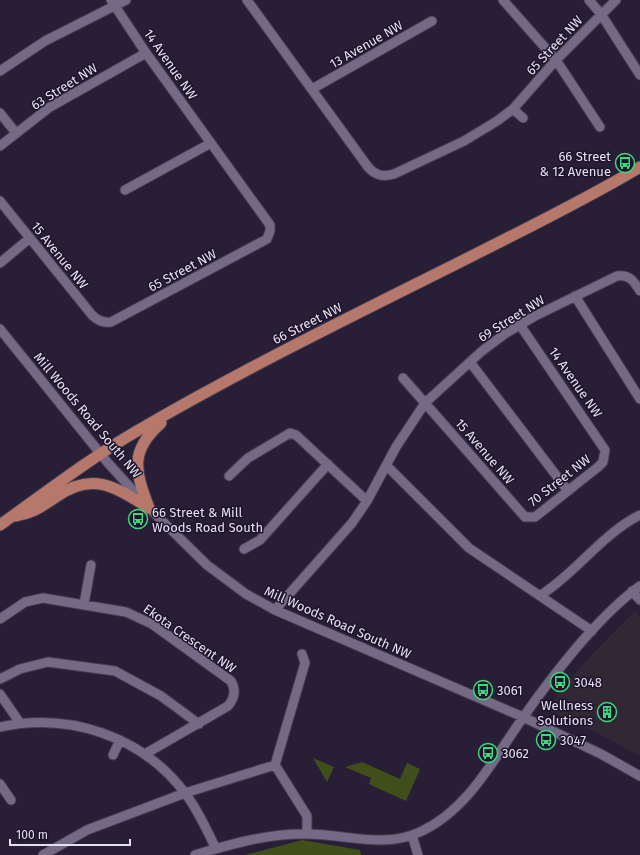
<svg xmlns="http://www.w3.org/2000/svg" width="640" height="855" font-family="'Fira Sans',sans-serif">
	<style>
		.commercial { fill: #322735 }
		.green { fill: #404f1a }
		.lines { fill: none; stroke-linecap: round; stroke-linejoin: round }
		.minor-casing { stroke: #443c50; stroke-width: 11 }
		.major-casing { stroke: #443c50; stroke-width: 13 }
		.minor { stroke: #746a86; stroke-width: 9 }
		.major { stroke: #b7786c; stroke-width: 11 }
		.labels { text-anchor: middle; stroke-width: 3; stroke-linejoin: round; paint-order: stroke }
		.street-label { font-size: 13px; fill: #e5e0f0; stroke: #1e152c }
		.poi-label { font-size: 13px; fill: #e5e0f0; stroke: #1e152c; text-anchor: start }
	</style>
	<rect width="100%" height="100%" fill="#281f36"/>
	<path class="commercial" d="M635 611 640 617V756L595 732 547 709 583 664Z"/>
	<path class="green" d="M313 758 334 767 327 782Z
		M362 762 400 779 407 763 420 769 406 801 369 784 371 778 345 767Z
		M302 840 360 850 361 855H245Z"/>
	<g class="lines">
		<defs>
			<path id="minor" d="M247 0 368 167C376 176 383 177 394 174L464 141 497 121 513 109 556 60 616 0
				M503 0 556 60 600 127
				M589 0 601 14 640 75
				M0 71 45 41 126 0
				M312 89 432 21
				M513 109 523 118
				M0 113 16 133
				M0 146 50 107 146 53
				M125 190 211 143
				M0 201 92 315C97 320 104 323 111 322L267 239 270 231V225L146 53 111 0
				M0 263 30 238
				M575 296 640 399
				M0 329 108 463 149 508 207 565 246 594 275 610 523 717 601 754 640 776
				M470 362 568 491
				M403 378 525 517H535L598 467 603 462 605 450 520 325
				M387 466 469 548 592 631
				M229 476 248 458 290 433 296 435 367 501
				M244 549 260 540 328 464
				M632 591 640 600
				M541 595C577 572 602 534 640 515
				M84 604 91 565
				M275 610 352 523 367 501 396 447 425 403 482 351 506 333 535 316 617 276C629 274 634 281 640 291
				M0 619 25 602 43 598 126 612 152 624 231 681C236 690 235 698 228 706L145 754
				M0 679 20 669 48 662 115 671 161 696 199 724
				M0 694 20 723
				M0 727C69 712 142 736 185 793 198 810 207 830 216 849
				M113 755 120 740
				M275 765 305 663 302 654
				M0 784 11 800
				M412 835 418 855
				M43 855 87 830 185 793 275 765 307 816V834
				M195 855C231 844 269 833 307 834 346 834 383 849 420 832 468 810 493 760 522 719 553 675 597 617 640 586"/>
			<path id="major" d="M149 508C135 471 129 451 161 423
				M15 516C35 512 39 508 56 497 93 471 115 487 149 508
				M0 525C45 493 89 459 137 431 245 368 358 313 470 257 527 228 585 200 640 167"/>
		</defs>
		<use href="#minor" class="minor-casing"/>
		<use href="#major" class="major-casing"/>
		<use href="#minor" class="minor"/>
		<use href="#major" class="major"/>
	</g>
	<defs>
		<symbol id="bus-ring" viewBox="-11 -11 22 22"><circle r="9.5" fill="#1e152c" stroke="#3dd77d" stroke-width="1.5"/><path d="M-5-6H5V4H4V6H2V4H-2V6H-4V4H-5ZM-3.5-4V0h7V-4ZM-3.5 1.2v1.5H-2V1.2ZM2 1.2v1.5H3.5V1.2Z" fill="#3dd77d"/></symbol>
		<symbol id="building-ring" viewBox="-11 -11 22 22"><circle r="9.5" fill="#1e152c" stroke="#3dd77d" stroke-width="1.5"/><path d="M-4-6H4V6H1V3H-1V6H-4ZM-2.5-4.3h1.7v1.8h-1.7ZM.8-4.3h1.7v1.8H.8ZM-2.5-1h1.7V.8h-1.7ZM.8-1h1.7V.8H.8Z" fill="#3dd77d"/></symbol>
	</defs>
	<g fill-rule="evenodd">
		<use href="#bus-ring" x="614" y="152" width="22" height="22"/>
		<use href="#bus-ring" x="127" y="508" width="22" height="22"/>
		<use href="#bus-ring" x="549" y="671" width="22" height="22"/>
		<use href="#bus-ring" x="472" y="679" width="22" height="22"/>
		<use href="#building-ring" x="596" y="701" width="22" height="22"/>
		<use href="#bus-ring" x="535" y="729" width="22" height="22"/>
		<use href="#bus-ring" x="477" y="742" width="22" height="22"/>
	</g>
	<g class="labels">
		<g class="street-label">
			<text transform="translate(366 44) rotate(-30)" y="5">13 Avenue NW</text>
			<text transform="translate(554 45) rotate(-47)" y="5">65 Street NW</text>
			<text transform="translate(171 64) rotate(55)" y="5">14 Avenue NW</text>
			<text transform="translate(64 86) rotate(-32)" y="5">63 Street NW</text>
			<text transform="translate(60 255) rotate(51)" y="5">15 Avenue NW</text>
			<text transform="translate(182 270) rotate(-28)" y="5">65 Street NW</text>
			<text transform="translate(511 318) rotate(-32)" y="5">69 Street NW</text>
			<text transform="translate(307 323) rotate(-27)" y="5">66 Street NW</text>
			<text transform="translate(576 382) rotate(55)" y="5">14 Avenue NW</text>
			<text transform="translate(88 415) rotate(50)" y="5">Mill Woods Road South NW</text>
			<text transform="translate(485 451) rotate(49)" y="5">15 Avenue NW</text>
			<text transform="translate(559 480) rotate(-38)" y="5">70 Street NW</text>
			<text transform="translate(338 622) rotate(24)" y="5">Mill Woods Road South NW</text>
			<text transform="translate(190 638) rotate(35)" y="5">Ekota Crescent NW</text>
		</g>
		<g class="poi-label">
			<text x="611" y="161" text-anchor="end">66 Street<tspan x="611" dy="15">&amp; 12 Avenue</tspan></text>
			<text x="152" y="517">66 Street &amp; Mill<tspan x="152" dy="15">Woods Road South</tspan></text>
			<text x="574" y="687">3048</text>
			<text x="497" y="695">3061</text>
			<text x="593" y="710" text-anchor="end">Wellness<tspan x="593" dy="15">Solutions</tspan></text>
			<text x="560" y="745">3047</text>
			<text x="502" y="758">3062</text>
		</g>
	</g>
	<path d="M10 839v6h120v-6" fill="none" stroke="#e5e0f0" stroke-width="2"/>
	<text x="16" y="839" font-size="12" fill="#e5e0f0" stroke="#1e152c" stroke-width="3" paint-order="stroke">100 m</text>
</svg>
